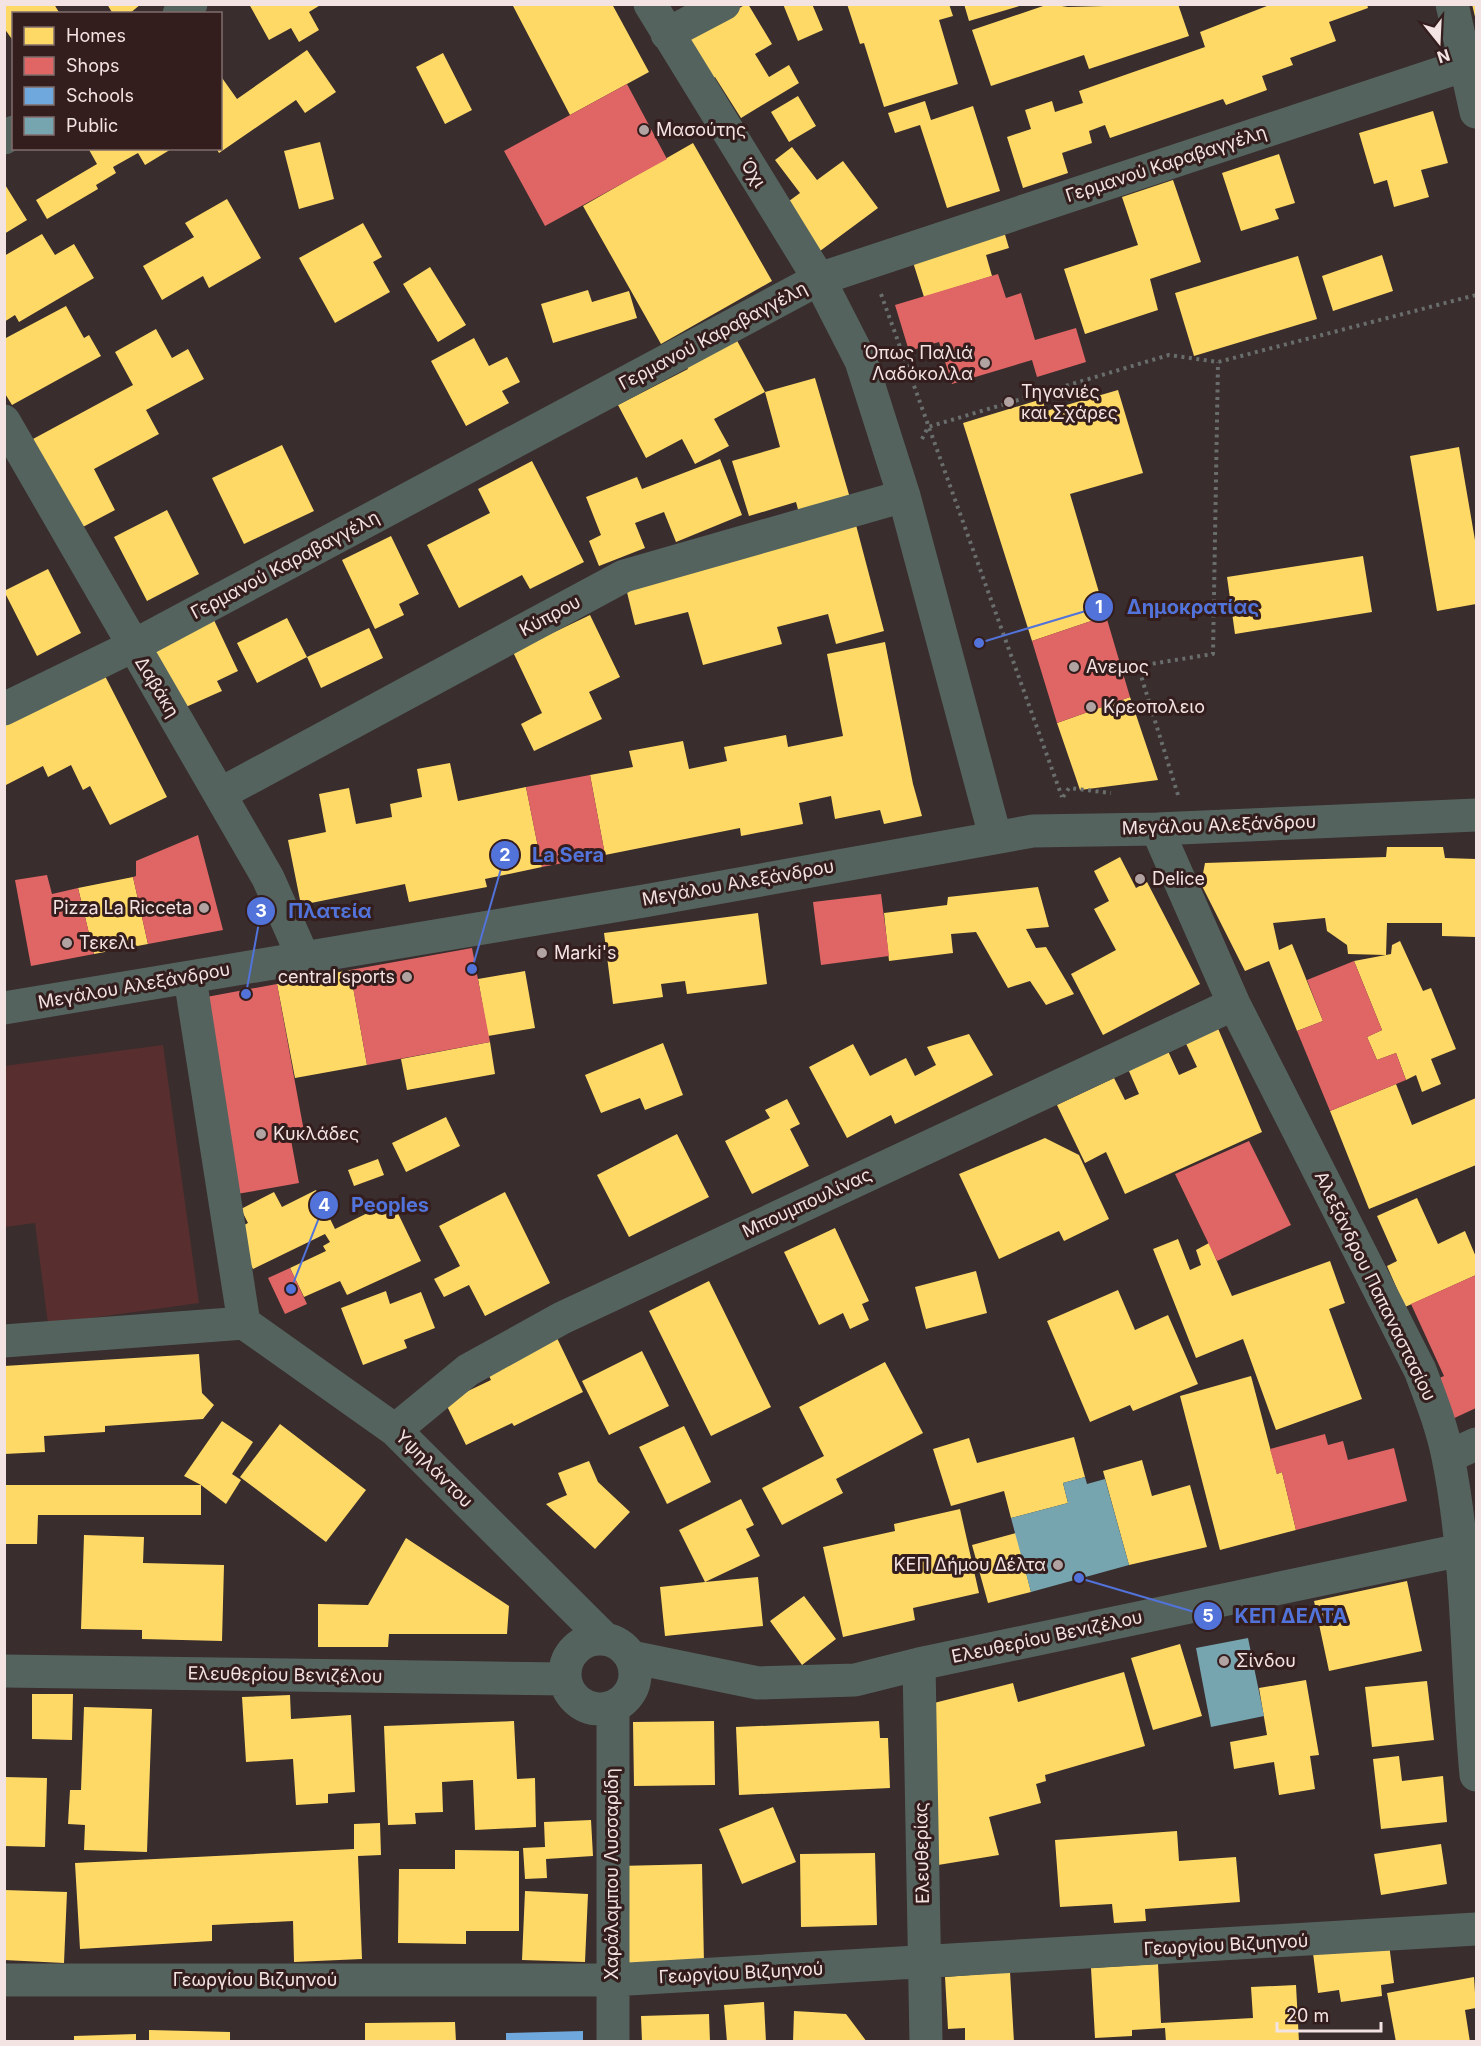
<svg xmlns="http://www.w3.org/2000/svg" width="1481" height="2046" font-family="Inter,sans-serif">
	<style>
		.green { fill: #582f2e }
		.homes { fill: #ffd966 }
		.shops { fill: #e06666 }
		.schools { fill: #6fa8dc }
		.public { fill: #76a5af }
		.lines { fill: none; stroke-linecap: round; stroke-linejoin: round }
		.path { stroke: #696e6c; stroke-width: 4; stroke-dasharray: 3 4.5; stroke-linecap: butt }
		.minor { stroke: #54635e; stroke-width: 33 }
		.poi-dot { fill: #b2a3a3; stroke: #341e1d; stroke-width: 2 }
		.labels { text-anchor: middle; stroke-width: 6; stroke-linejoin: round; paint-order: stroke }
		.poi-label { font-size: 18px; fill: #f3e3e2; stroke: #341e1d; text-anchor: start }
		.street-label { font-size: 18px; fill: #f3e3e2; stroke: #341e1d }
		.leader { fill: none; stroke: #5273da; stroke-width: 2 }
		.callout-dot { fill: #5273da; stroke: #341e1d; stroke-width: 2 }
		.mark-label { font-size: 18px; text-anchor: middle; font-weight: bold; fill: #fff }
		.callout-label { font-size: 20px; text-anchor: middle; font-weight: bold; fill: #5273da; stroke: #341e1d; stroke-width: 6; stroke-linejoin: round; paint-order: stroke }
	</style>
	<rect width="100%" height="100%" fill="#392d2d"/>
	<path class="green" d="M163 1045 199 1303 48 1324 35 1223 5 1227 4 1066Z"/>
	<path class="homes" d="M4 4H54L60 14H14V42L4 28Z
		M107 4H141L129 14H113Z
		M249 4H322L309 12 319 30 299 42 291 28 269 40Z
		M512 4H612L649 72 570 115Z
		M746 4H748L772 44 755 54 769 77 789 65 799 83 741 118 715 77 710 81 686 41Z
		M783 4H812L823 30 798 41Z
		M847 4H949L953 16 939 20 958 84 884 107 864 43 860 44Z
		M964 4H1023V5L969 21Z
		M1049 4 1068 7 1178 4 1189 36 1089 69 1084 55 991 86 972 30Z
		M1272 4H1367L1368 8 1329 22 1336 41 1290 58 1293 65 1262 76 1267 90 1226 105 1223 99 1110 138 1105 125 1089 131 1092 143 1062 153 1068 173 1023 188 1007 137 1031 129 1025 110 1052 101 1055 112 1083 103 1079 91 1205 47 1200 32Z
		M1472 4H1476V21Z
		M307 50 336 92 305 113 296 100 219 153 216 148H220V75L237 99Z
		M443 53 472 110 445 124 416 67Z
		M798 96 816 126 789 142 771 112Z
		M925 101 931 120 973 106 1000 191 947 208 920 125 895 133 888 113Z
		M1433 111 1448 163 1421 170 1429 197 1394 207 1387 180 1374 184 1359 133Z
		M320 142 334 199 299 209 284 151Z
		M693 143 772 281 661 344 583 206Z
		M792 147 817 180 843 161 878 208 820 251 785 204 800 193 775 160Z
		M88 148H173L145 165 138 153 113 167 116 173 96 185 98 189 47 219 36 200 97 164Z
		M1279 154 1295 203 1275 209 1279 219 1241 231 1222 173Z
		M1173 180 1201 262 1150 279 1158 310 1085 334 1064 269 1138 245 1122 197Z
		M4 183 27 220 4 234Z
		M227 199 261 258 209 288 203 276 162 300 143 266 194 237 185 223Z
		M363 223 382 257 373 262 390 292 335 323 299 258Z
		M1003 228 1009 248 986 255 992 276 924 297 911 256Z
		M42 234 55 255 74 244 94 278 19 322 15 315 4 322V256Z
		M1382 255 1393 291 1333 311 1322 276Z
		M1298 256 1317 319 1194 356 1175 293Z
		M430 267 466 325 438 342 403 284Z
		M588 290 592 302 629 291 637 318 553 343 541 304Z
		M66 306 84 338 89 335 101 356 12 405 4 392V339Z
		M156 329 172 358 188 349 204 379 146 410 159 434 94 469 115 510 81 528 33 439 133 385 115 352Z
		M734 335 765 392 714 419 729 446 695 464 682 439 646 458 618 405 688 369 684 361Z
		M474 338 489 366 507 357 520 382 502 391 509 403 466 426 431 361Z
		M815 378 850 498 799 513 796 502 749 516 732 461 780 447 765 392Z
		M1118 390 1143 473 1070 494 1106 616 1032 641 963 423 1042 399 1046 411Z
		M282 445 314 511 244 544 212 478Z
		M1459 447 1476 546V604L1437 611 1410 456Z
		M720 459 742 515 676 542 664 512 635 523 645 548 599 566 589 541 601 535 586 497 637 477 642 489Z
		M532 461 584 562 530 589 522 575 459 608 427 545 490 513 478 489Z
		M167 510 199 574 147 601 114 537Z
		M856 525 884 631 836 644 828 614 777 627 782 644 703 665 688 612 635 625 625 584Z
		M391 536 419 594 399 604 404 615 375 629 342 560Z
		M1363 556 1372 612 1235 634 1227 577Z
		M48 569 81 633 37 656 4 591Z
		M590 615 620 677 589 692 602 719 534 751 521 724 542 713 513 652Z
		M213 618 238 671 217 681 222 691 179 710 150 647Z
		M287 618 307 657 257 683 237 643Z
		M369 628 383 658 321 688 307 657Z
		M885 642 913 784 922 816 884 824 880 810 835 819 831 796 799 803 803 824 741 836 740 828 605 855 590 775 633 767 629 751 683 741 689 769 727 761 724 747 786 735 788 747 843 736 827 654Z
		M104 674 167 797 110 825 90 786 83 790 71 765 48 777 43 766 4 786V724Z
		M1130 697 1158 780 1080 790 1057 723Z
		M450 763 458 801 526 787 542 867 485 879 487 887 409 902 405 884 301 905 288 840 326 832 319 794 349 788 356 824 392 817 390 804 422 797 417 769Z
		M1387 847H1443L1445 858 1476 859V937L1442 936V923H1387L1386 955 1391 954 1392 945 1400 941 1423 991 1431 988 1456 1049 1431 1059 1441 1084 1422 1092 1416 1075 1406 1080 1396 1053 1377 1060 1367 1037 1382 1030 1354 961 1386 955 1348 954 1347 945 1327 931 1325 918 1273 923 1279 950 1292 944 1323 1021 1297 1031 1269 961 1245 971 1201 884 1205 863 1386 857Z
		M1120 857 1136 888 1147 882 1200 984 1103 1035 1071 974 1116 950 1094 909 1109 901 1094 871Z
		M133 877 148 944 94 954 78 888Z
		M1038 887 1049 927 1026 929 1036 948 1046 947 1074 994 1046 1005 1030 981 1008 988 976 932 951 934 953 953 889 961 884 913 947 905 948 897Z
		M758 913 767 984 687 994 685 981 661 984 663 997 613 1004 604 933Z
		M350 970 367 1065 295 1078 277 984Z
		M525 971 535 1028 488 1036 478 979Z
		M1214 1019 1262 1132 1125 1194 1106 1152 1085 1163 1057 1105 1114 1078 1125 1100 1139 1094 1128 1069 1168 1051 1179 1075 1197 1067 1181 1033Z
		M969 1034 993 1075 895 1124 891 1115 847 1138 809 1067 853 1044 870 1076 906 1058 915 1076 936 1065 927 1047Z
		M490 1042 495 1074 407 1090 401 1059Z
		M663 1043 683 1095 645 1110 640 1098 601 1113 585 1075Z
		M1396 1084 1412 1125 1476 1098V1165L1369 1209 1330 1111Z
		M787 1099 800 1124 790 1129 809 1166 752 1194 725 1141 770 1118 765 1110Z
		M446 1117 460 1146 406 1172 392 1143Z
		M677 1134 709 1197 629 1237 597 1175Z
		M1045 1138 1079 1155 1109 1219 1064 1241 1059 1231 999 1259 959 1174Z
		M378 1159 384 1175 354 1186 348 1170Z
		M316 1190 335 1229 392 1201 421 1261 347 1295 340 1281 304 1297 290 1268 326 1251 323 1246 330 1242 325 1234 253 1269 234 1230 248 1223 241 1209 274 1192 282 1207Z
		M505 1192 550 1283 485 1316 469 1285 444 1297 434 1279 460 1266 439 1226Z
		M1417 1198 1438 1244 1465 1231 1476 1257V1275L1405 1307 1387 1266 1397 1261 1377 1216Z
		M835 1228 869 1301 862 1304 869 1320 850 1329 843 1313 819 1325 784 1252Z
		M1178 1239 1190 1270 1201 1265 1196 1250 1209 1243 1232 1296 1330 1261 1345 1303 1329 1309 1362 1399 1276 1430 1243 1339 1196 1358 1153 1249Z
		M976 1271 987 1313 926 1329 915 1287Z
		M709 1281 771 1407 711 1436 649 1311Z
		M1118 1290 1135 1330 1168 1315 1198 1384 1133 1411 1130 1405 1090 1422 1047 1321Z
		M386 1291 390 1304 421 1292 435 1328 404 1340 407 1348 363 1365 341 1308Z
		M557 1338 583 1392 514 1426 512 1423 466 1445 445 1402 491 1380 487 1372Z
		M642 1351 669 1406 609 1435 582 1381Z
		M199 1354 202 1393 214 1405 203 1419 105 1426V1432L44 1436 45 1452 4 1454V1366Z
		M885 1362 923 1433 836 1479 843 1493 782 1525 762 1488 824 1456 799 1407Z
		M1251 1376 1277 1474 1282 1472 1296 1530 1220 1550 1180 1396Z
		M222 1421 253 1442 232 1474 241 1480 226 1504 201 1485V1515H38L37 1544H4V1485H201L184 1476Z
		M280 1424 366 1490 326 1542 240 1477Z
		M684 1426 711 1482 667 1504 639 1447Z
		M1074 1437 1085 1477 1063 1483 1068 1503 1011 1518 1004 1491 951 1506 933 1449 969 1438 977 1463Z
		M1142 1460 1152 1496 1190 1485 1207 1547 1129 1565 1103 1471Z
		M589 1461 598 1482 630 1512 595 1549 546 1504 567 1495 558 1473Z
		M741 1499 754 1525 746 1529 760 1556 705 1582 758 1577 763 1626 665 1636 660 1587 705 1582 679 1530Z
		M960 1509 979 1593 913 1608 915 1620 843 1637 823 1547 895 1531 894 1524Z
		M1016 1533 1031 1592 988 1603 972 1545Z
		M84 1535 144 1537 143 1563 224 1565 222 1641 142 1639V1630L81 1629Z
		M406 1538 509 1606 507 1634H389L388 1647H318V1604L368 1605Z
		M1407 1581 1422 1651 1329 1671 1314 1601Z
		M804 1596 836 1639 802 1665 770 1621Z
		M1180 1644 1202 1716 1153 1730 1131 1658Z
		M1124 1672 1145 1746 1045 1775 1046 1781 1036 1784 1041 1803 989 1817 999 1855 938 1865 934 1703 1013 1683 1018 1702Z
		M1306 1680 1319 1755 1310 1756 1315 1789 1279 1795 1274 1762 1234 1769 1230 1742 1267 1735 1259 1688Z
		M1427 1681 1434 1740 1372 1747 1365 1687Z
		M32 1694H73L72 1740 32 1739Z
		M290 1695 291 1719 351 1715 355 1792 328 1794V1803L296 1805 293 1759 246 1762 242 1697Z
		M84 1707 152 1709 147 1852 84 1850 85 1825 68 1824 70 1790H81Z
		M514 1721 517 1779 535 1778 536 1827 475 1830 473 1780 442 1782 443 1812 415 1813 416 1824 388 1825 384 1726Z
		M714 1721 715 1785 634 1786 633 1722Z
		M879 1721 880 1738H888L890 1788 739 1795 736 1727Z
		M1399 1756 1402 1781 1443 1776 1447 1822 1381 1829 1373 1759Z
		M4 1777 47 1778 45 1847 4 1846Z
		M773 1807 796 1862 742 1884 719 1829Z
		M591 1820 593 1856 546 1859 547 1878 525 1879 523 1848 545 1847 544 1822Z
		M380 1823 381 1855 358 1856 362 1959 294 1962 293 1921 212 1925V1941L80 1949 75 1863 354 1849V1824Z
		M1177 1831 1179 1861 1236 1857 1240 1902 1145 1909 1146 1921 1114 1923 1112 1904 1060 1907 1055 1840Z
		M1441 1844 1447 1884 1381 1895 1374 1854Z
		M455 1850 519 1851V1931H466V1944L398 1943 399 1869H455Z
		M875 1853 877 1925 801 1927 800 1854Z
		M702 1864 704 1964 620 1965 618 1866Z
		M4 1890 67 1892 64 1963 4 1960Z
		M525 1891 588 1894 585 1962 522 1960Z
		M1389 1944 1394 1983 1381 1985 1382 1996 1341 2002 1339 1990 1318 1993 1313 1953Z
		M1158 1964 1161 2023 1253 2018 1251 1987 1296 1985 1299 2042H1166L1165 2028 1132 2030V2036L1095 2038 1091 1968Z
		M1010 1972 1014 2042H965V2028L948 2029 945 1977Z
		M1474 1977 1476 2008 1465 2010 1470 2042H1396L1387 1993Z
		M764 2002 766 2042H727L724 2005Z
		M794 2011 846 2014 867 2042H793Z
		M709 2014 710 2042H642L641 2016Z
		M455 2022 456 2042H365V2023Z
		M149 2030 230 2032V2042H149Z
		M136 2034V2042H74V2036Z"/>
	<path class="shops" d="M627 84 667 159 545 226 504 151Z
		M998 274 1006 298 1021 293 1035 340 1076 328 1086 362 1037 377 1032 360 952 384 939 342 909 351 895 305Z
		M1106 616 1130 697 1057 723 1032 641Z
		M590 775 605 855 542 867 526 787Z
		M198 835 223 930 148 944 133 877 136 876V861Z
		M47 875 52 894 78 888 94 954 31 966 15 880Z
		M881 894 889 956 821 965 813 902Z
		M472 948 490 1042 367 1065 350 970Z
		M1354 961 1382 1030 1367 1037 1377 1060 1396 1053 1406 1080 1330 1111 1297 1031 1323 1021 1307 980Z
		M277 984 305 1137 291 1140 299 1183 237 1194 201 998Z
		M1249 1141 1291 1225 1217 1261 1175 1174Z
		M290 1268 307 1304 285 1314 268 1278Z
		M1476 1275V1408L1448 1421 1430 1382 1444 1376 1411 1304Z
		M1325 1434 1328 1445 1343 1441 1348 1460 1394 1448 1407 1501 1296 1530 1282 1472 1277 1474 1270 1449Z"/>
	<path class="schools" d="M583 2031V2042H506V2033Z"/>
	<path class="public" d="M1085 1477 1087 1484 1105 1479 1129 1565 1031 1592 1011 1518 1068 1503 1063 1483Z
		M1248 1638 1264 1716 1211 1727 1196 1648Z"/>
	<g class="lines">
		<path class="path" d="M881 294 1062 797
			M922 439 928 427 1169 355 1218 362 1476 295
			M1178 795 1138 666 1213 654 1218 362
			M1063 797 1069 788 1111 793"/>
		<path class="minor" d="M650 4 819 279 861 361 904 496 995 836
			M1452 4 1476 112
			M179 14 191 4
			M667 34 724 4
			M4 138 14 132
			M4 421 268 878 303 957
			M4 709 133 646 819 279 1465 65
			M220 794 624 576 904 496
			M1157 829 1234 1004 1420 1370C1431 1399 1442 1427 1448 1457 1469 1561 1466 1669 1476 1775
			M190 978 244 1323
			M4 1008 644 901 1033 831 1157 829 1476 815
			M4 1341 244 1323 395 1430 605 1639
			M395 1430 468 1370 562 1318 1234 1004
			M1448 1457 1476 1444
			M565 1674a35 35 0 1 1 70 0a35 35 0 1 1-70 0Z
			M631 1657 758 1683 855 1680 919 1664 1461 1550
			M919 1664 926 2042
			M4 1671 565 1679
			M613 1707V2042
			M4 1980H612L1476 1929"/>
	</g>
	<g class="poi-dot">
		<circle cx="644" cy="130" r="6"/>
		<circle cx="985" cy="363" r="6"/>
		<circle cx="1009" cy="402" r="6"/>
		<circle cx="1074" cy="667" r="6"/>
		<circle cx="1091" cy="707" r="6"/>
		<circle cx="1140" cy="879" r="6"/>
		<circle cx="204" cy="908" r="6"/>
		<circle cx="67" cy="943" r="6"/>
		<circle cx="542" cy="953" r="6"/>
		<circle cx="407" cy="977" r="6"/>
		<circle cx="261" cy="1134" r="6"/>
		<circle cx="1058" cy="1565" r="6"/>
		<circle cx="1224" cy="1661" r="6"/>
	</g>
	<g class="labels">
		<g class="poi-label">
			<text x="656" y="136">Μασούτης</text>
			<text x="973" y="359" text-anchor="end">Όπως Παλιά<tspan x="973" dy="21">Λαδόκολλα</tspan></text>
			<text x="1021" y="398">Τηγανιές<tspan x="1021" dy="21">και Σχάρες</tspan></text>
			<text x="1086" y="673">Ανεμος</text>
			<text x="1103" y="713">Κρεοπολειο</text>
			<text x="1152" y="885">Delice</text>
			<text x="192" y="914" text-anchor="end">Pizza La Ricceta</text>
			<text x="79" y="949">Τεκελι</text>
			<text x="554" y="959">Marki's</text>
			<text x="395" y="983" text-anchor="end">central sports</text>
			<text x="273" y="1140">Κυκλάδες</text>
			<text x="1046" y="1571" text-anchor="end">ΚΕΠ Δήμου Δέλτα</text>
			<text x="1236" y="1667">Σίνδου</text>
		</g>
		<g class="street-label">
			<text transform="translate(1166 164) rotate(-18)" y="6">Γερμανού Καραβαγγέλη</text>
			<text transform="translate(753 173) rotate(58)" y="6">Όχι</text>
			<text transform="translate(713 336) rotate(-28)" y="6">Γερμανού Καραβαγγέλη</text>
			<text transform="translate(285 565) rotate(-28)" y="6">Γερμανού Καραβαγγέλη</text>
			<text transform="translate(550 616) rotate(-28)" y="6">Κύπρου</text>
			<text transform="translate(157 687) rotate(59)" y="6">Δαβάκη</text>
			<text transform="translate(1219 825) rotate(-2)" y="6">Μεγάλου Αλεξάνδρου</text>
			<text transform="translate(738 883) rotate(-10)" y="6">Μεγάλου Αλεξάνδρου</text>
			<text transform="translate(134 986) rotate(-10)" y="6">Μεγάλου Αλεξάνδρου</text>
			<text transform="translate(807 1203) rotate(-25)" y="6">Μπουμπουλίνας</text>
			<text transform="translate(1375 1286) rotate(64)" y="6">Αλεξάνδρου Παπαναστασίου</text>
			<text transform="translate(434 1469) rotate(45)" y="6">Υψηλάντου</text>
			<text transform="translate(1047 1637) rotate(-12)" y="6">Ελευθερίου Βενιζέλου</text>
			<text transform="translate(285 1675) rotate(1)" y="6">Ελευθερίου Βενιζέλου</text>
			<text transform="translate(922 1853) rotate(-91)" y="6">Ελευθερίας</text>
			<text transform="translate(612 1874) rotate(-90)" y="6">Χαράλαμπου Λυσσαρίδη</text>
			<text transform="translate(1226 1945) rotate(-3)" y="6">Γεωργίου Βιζυηνού</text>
			<text transform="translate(741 1973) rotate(-3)" y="6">Γεωργίου Βιζυηνού</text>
			<text x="255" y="1986">Γεωργίου Βιζυηνού</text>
		</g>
	</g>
	<path class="leader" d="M979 643L1099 607M472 969L505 855M246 994L261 911M291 1289L324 1205M1079 1578L1208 1616"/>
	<g class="callout-dot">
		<circle cx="979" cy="643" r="6"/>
		<circle cx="472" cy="969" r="6"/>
		<circle cx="246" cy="994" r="6"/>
		<circle cx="291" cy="1289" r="6"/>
		<circle cx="1079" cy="1578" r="6"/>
		<circle cx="1099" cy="607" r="15"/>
		<circle cx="505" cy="855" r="15"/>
		<circle cx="261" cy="911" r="15"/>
		<circle cx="324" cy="1205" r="15"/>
		<circle cx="1208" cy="1616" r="15"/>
	</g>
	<g class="mark-label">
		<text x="1099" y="613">1</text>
		<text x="505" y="861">2</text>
		<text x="261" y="917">3</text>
		<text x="324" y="1211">4</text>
		<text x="1208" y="1622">5</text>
	</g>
	<g class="callout-label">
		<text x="1193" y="614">Δημοκρατίας</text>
		<text x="568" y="862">La Sera</text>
		<text x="330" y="918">Πλατεία</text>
		<text x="390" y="1212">Peoples</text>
		<text x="1291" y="1623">ΚΕΠ ΔΕΛΤΑ</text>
	</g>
	<rect width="1481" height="2046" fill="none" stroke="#f3e3e2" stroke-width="12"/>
	<rect x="12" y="12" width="210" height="138" fill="#341e1d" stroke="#806d6c" stroke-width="1.5"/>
	<rect x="24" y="27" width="30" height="18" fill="#ffd966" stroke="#806d6c" stroke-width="1.5"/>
	<text x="66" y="42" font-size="18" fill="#f3e3e2">Homes</text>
	<rect x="24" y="57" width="30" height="18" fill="#e06666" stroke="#806d6c" stroke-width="1.5"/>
	<text x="66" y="72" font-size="18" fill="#f3e3e2">Shops</text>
	<rect x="24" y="87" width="30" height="18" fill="#6fa8dc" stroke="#806d6c" stroke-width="1.5"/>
	<text x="66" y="102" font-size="18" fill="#f3e3e2">Schools</text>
	<rect x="24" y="117" width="30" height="18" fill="#76a5af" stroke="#806d6c" stroke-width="1.5"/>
	<text x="66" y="132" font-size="18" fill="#f3e3e2">Public</text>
	<g transform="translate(1439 42) rotate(162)" stroke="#341e1d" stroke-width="4.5" paint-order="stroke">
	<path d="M0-4.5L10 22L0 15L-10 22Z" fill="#f3e3e2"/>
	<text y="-9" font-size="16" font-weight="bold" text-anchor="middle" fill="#f3e3e2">N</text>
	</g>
	<path d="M1277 2022v9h104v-9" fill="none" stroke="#f3e3e2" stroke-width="3"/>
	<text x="1286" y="2022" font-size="18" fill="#f3e3e2" stroke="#341e1d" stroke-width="4.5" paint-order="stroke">20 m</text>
</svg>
